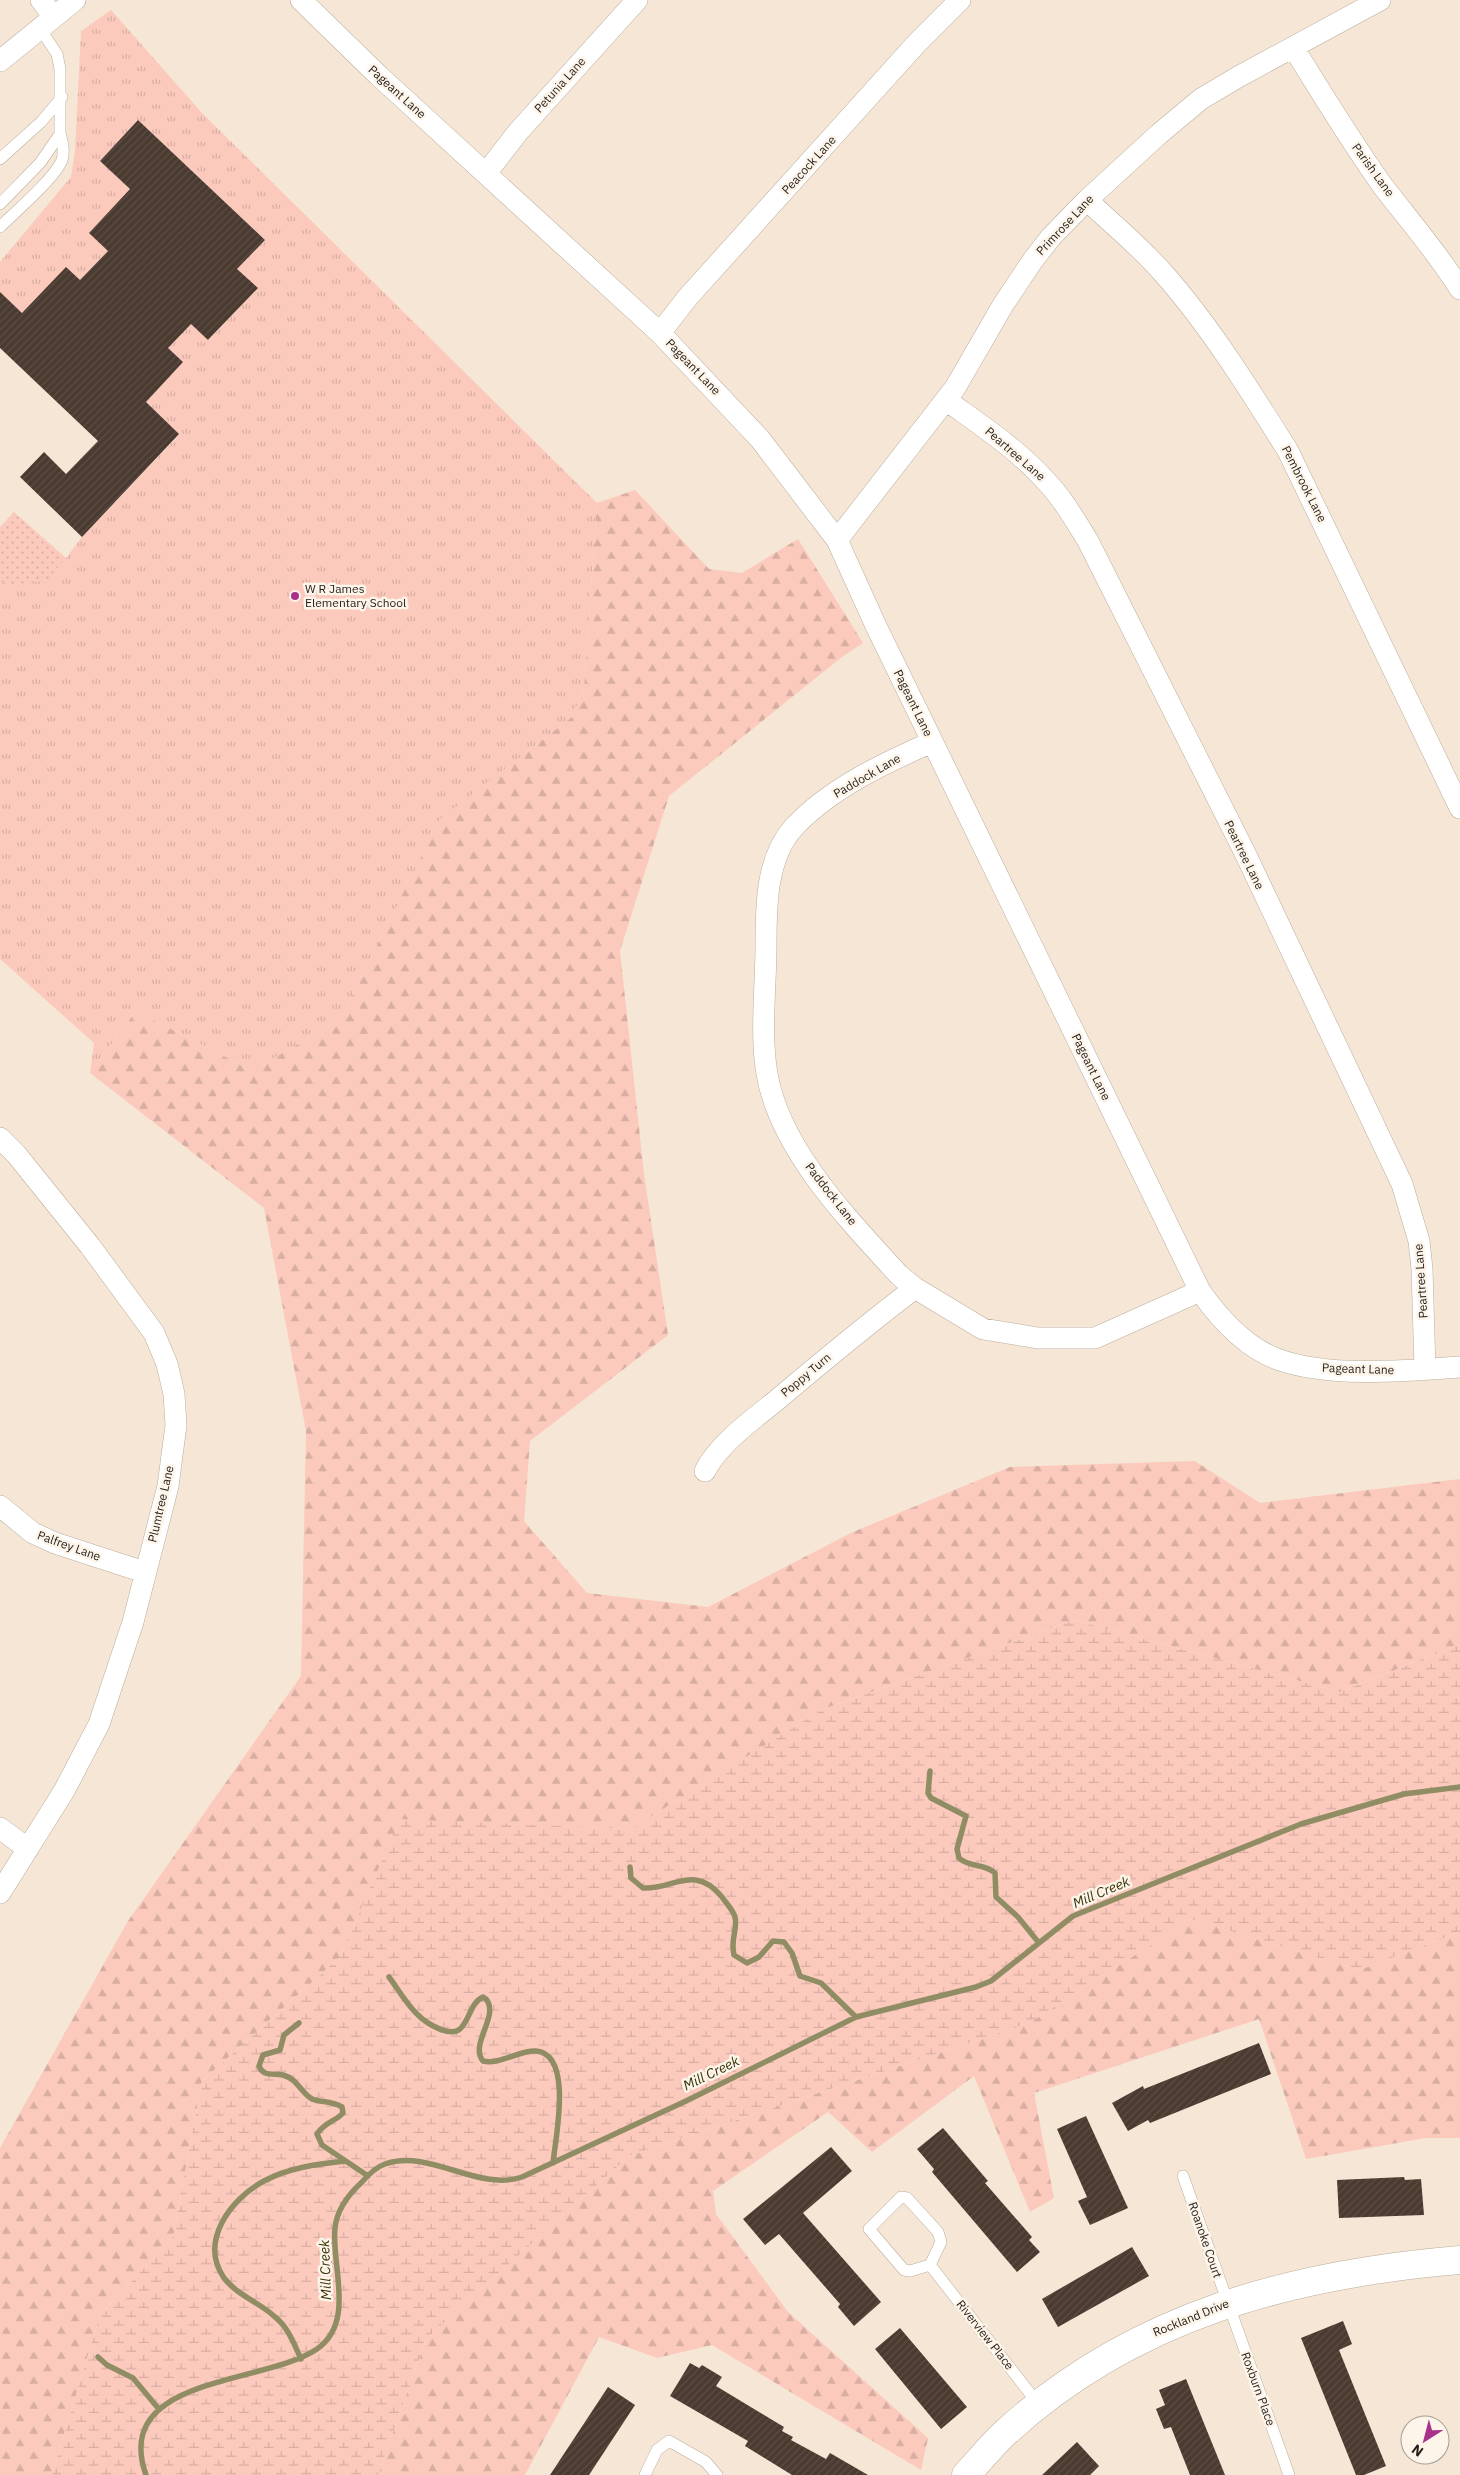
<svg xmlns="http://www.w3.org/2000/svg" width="1460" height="2475" font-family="'IBM Plex Sans',sans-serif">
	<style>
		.grass { fill: url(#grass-tufts) }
		.forest { fill: url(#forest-firs) }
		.wetland { fill: url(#wetland-marsh) }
		.park { fill: url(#park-dots) }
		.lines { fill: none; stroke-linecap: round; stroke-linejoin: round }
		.stream { stroke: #908d64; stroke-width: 5.5 }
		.building { fill: url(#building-hatch) }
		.lane-casing { stroke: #bcae9e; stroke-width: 12 }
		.street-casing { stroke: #bcae9e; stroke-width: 22 }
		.secondary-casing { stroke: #bcae9e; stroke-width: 29 }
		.lane { stroke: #fff; stroke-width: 11 }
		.street { stroke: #fff; stroke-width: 21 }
		.secondary { stroke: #fff; stroke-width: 28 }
		.poi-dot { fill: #a83189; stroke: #fdf4ea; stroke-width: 2 }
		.labels { text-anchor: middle; stroke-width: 5; stroke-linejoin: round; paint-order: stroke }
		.street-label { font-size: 12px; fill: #231e18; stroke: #fdf4ea }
		.poi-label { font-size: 12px; fill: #231e18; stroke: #fdf4ea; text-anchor: start }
		.water-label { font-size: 14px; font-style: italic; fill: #363407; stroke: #fdf4ea }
	</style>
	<defs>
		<pattern id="grass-tufts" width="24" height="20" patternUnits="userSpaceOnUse" patternTransform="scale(1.25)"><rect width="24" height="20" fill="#fccabd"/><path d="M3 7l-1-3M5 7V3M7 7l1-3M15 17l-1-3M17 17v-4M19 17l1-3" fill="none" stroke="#d8ada2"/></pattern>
		<pattern id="forest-firs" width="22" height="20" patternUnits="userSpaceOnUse" patternTransform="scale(1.25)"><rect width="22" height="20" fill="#fccabd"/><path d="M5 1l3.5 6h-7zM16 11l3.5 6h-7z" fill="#d8ada2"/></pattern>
		<pattern id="wetland-marsh" width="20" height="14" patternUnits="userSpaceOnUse" patternTransform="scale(1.25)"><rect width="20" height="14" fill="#fccabd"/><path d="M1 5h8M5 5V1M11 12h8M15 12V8" fill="none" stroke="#d8ada2"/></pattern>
		<pattern id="park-dots" width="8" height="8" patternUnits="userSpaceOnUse" patternTransform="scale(1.25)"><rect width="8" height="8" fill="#fccabd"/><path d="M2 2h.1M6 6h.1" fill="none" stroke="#d8ada2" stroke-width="1.8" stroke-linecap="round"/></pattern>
		<pattern id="building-hatch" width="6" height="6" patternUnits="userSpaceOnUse" patternTransform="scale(1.25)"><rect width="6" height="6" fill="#4a3a30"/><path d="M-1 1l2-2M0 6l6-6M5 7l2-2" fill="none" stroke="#5b4e45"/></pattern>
	</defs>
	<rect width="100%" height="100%" fill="#f5e6d5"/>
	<path class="grass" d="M111 10 202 113 597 503 584 688 572 717 440 820 341 1018 253 1071 136 1011 90 1073 94 1043 0 959V578L8 585 66 558 82 537 179 435 146 402 183 362 168 348 191 324 209 340 257 289 237 269 265 240 138 120 100 161 130 189 90 232 108 251 80 280 22 313 0 292V262L71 177 75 151 81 31Z"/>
	<path class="forest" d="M635 490 709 569 742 573 798 539 863 643 842 657 669 796 620 951 644 1174 668 1335 530 1441 524 1521 587 1593 708 1607 853 1532 1010 1467 1195 1461 1260 1503 1460 1479V1644L1340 1692 1074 1620 821 1710 632 1829 400 1820 340 1957 202 2081 173 2237 100 2315 52 2475H0V2148L128 1921 301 1676 306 1431 264 1208 90 1073 136 1011 253 1071 341 1018 440 819 572 717 584 688 597 503Z
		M1191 1919 1359 1970 1460 1932V2138H1426L1306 2159 1259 2019 1034 2093 1054 2198 1030 2212 974 2076 872 2152 828 2112 713 2191 716 2214 788 2312 928 2438 921 2470 712 2345 657 2358 599 2337 525 2475H378L426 2339 629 2156 1029 2023Z"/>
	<path class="wetland" d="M1074 1620 1340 1692 1460 1644V1932L1359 1970 1191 1919 1029 2023 629 2156 426 2339 378 2475H52L100 2315 173 2237 202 2081 340 1957 400 1819 631 1829 821 1710Z"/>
	<path class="park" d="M14 512 66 558 46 581 8 585 0 578V527Z"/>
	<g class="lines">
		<path class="stream" d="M930 1771 928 1793 931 1798 966 1816 957 1849 959 1858C970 1868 984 1863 995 1873L996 1897 1018 1917 1039 1943
			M630 1867 631 1878 643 1888C673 1890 694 1863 722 1897 726 1903 733 1910 735 1917 738 1929 730 1939 734 1955L747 1963 759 1957 773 1941 784 1942 792 1953 800 1976 821 1983 856 2017
			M389 1977C398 1989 407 2005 418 2015 426 2023 450 2038 460 2029 470 2020 470 2003 483 1997L486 1999C500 2016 469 2044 483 2061 500 2065 519 2050 536 2051 574 2054 555 2140 553 2163
			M299 2023 284 2035 280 2050 263 2055 259 2066C263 2077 273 2073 283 2075 298 2079 300 2092 312 2099 321 2103 330 2100 342 2107L343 2113C335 2122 326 2121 317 2134L322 2145 368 2176
			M98 2357 107 2365 133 2378 158 2408
			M301 2359C294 2344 288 2327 275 2317 259 2302 238 2296 224 2278 199 2242 230 2199 264 2181 288 2168 317 2164 345 2161
			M146 2475C111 2376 264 2385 317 2349 356 2322 331 2265 335 2228 337 2209 348 2195 361 2183 367 2176 376 2167 385 2164 429 2148 477 2192 522 2177L686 2101 856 2017 976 1987 991 1981 1073 1916 1301 1824 1404 1794 1460 1787"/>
	</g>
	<path class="building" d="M138 120 265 240 237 269 258 288 208 340 191 324 168 348 183 362 146 402 179 434 82 537 20 477 44 452 66 474 98 441 0 348V292L22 313 66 267 80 280 108 251 89 233 130 189 100 161Z
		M1259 2043 1271 2074 1150 2123 1148 2120 1128 2131 1112 2103 1143 2086 1144 2089Z
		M1086 2116 1128 2208 1090 2225 1078 2201 1087 2197 1057 2129Z
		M943 2128 988 2181 985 2183 1032 2237 1029 2240 1040 2252 1017 2272 932 2172 934 2169 917 2149Z
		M831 2147 852 2171 803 2213 881 2302 854 2326 838 2307 840 2304 779 2234 765 2245 743 2219Z
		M1404 2177 1405 2180 1421 2179 1424 2215 1339 2218 1337 2180Z
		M1132 2247 1149 2276 1058 2327 1042 2299Z
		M1343 2321 1352 2344 1339 2350 1386 2466 1364 2475H1356L1301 2338Z
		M900 2328 967 2407 941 2429 875 2349Z
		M690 2363 699 2368 702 2365 722 2377 716 2386 784 2427 782 2431 793 2437 791 2440 826 2459 830 2453 868 2475H792L745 2446 748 2441 670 2396Z
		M1186 2379 1225 2475H1190L1171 2427 1164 2429 1156 2409 1165 2405 1159 2390Z
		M608 2387 635 2405 589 2475H550Z
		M1077 2442 1099 2466 1090 2475H1042Z"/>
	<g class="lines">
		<defs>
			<path id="lane" d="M0 159 41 122 62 97
				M0 204 40 163 60 134V69L57 54 39 27
				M0 227C15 212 55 178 62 160 65 151 62 141 60 133
				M1183 2176 1289 2475
				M930 2265 910 2271 904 2270 869 2229 901 2197 907 2198 938 2232 941 2242 930 2265 1039 2405
				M645 2475 657 2450 669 2441 706 2462 717 2475"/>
			<path id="street" d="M41 0 53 16
				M301 0 379 76 660 333 760 439 837 540 876 626 1200 1291C1219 1318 1245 1347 1277 1359 1328 1378 1406 1371 1460 1367
				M1293 47C1322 94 1350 140 1382 185 1408 219 1437 252 1460 289
				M0 61 75 0
				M487 172 518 132 637 0
				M1087 200C1113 225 1141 247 1164 274 1210 326 1251 392 1288 451L1460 808
				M660 333 688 297 917 43 960 0
				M946 400C979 424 1016 448 1044 479 1062 497 1075 520 1088 541L1245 853 1402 1184 1419 1241 1422 1269 1425 1369
				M837 540 955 388 1003 305 1033 260 1051 237 1087 200 1159 134 1201 99 1238 77 1380 0
				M932 742C884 763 831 788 794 827 766 858 766 906 766 945 766 987 760 1033 767 1074 780 1150 849 1220 899 1275L915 1288 983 1329 1038 1338H1095L1200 1291
				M0 1138 16 1154 90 1246 154 1333 167 1364 174 1394 176 1425 168 1486 133 1622 99 1724 64 1791 0 1893
				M705 1471C718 1444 755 1418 778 1399 823 1361 868 1324 915 1288
				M0 1506 33 1533 55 1543 144 1572
				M0 1828 28 1849"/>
			<path id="secondary" d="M966 2475C979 2461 991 2446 1005 2433 1132 2316 1292 2274 1460 2260"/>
		</defs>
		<use href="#lane" class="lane-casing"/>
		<use href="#street" class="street-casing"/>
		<use href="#secondary" class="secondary-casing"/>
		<use href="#lane" class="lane"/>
		<use href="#street" class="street"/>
		<use href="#secondary" class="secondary"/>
	</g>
	<circle class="poi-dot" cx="295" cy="596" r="5"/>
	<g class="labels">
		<g class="street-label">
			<text transform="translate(560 85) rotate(-48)" y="4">Petunia Lane</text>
			<text transform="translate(397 92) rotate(42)" y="4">Pageant Lane</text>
			<text transform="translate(809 165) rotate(-48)" y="4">Peacock Lane</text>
			<text transform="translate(1373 170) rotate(54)" y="4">Parish Lane</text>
			<text transform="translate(1065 225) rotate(-47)" y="4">Primrose Lane</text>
			<text transform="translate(693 367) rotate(46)" y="4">Pageant Lane</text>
			<text transform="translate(1015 454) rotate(41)" y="4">Peartree Lane</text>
			<text transform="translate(1304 484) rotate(63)" y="4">Pembrook Lane</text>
			<text transform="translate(913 703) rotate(64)" y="4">Pageant Lane</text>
			<text transform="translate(867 776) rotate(-30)" y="4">Paddock Lane</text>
			<text transform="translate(1244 855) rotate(64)" y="4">Peartree Lane</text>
			<text transform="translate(1091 1067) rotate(64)" y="4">Pageant Lane</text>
			<text transform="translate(831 1194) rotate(52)" y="4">Paddock Lane</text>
			<text transform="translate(1421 1281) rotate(-94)" y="4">Peartree Lane</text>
			<text transform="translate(1358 1369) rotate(2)" y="4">Pageant Lane</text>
			<text transform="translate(806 1375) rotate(-40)" y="4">Poppy Turn</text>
			<text transform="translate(161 1504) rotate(-77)" y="4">Plumtree Lane</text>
			<text transform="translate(69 1546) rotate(20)" y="4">Palfrey Lane</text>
			<text transform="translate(1205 2240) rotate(71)" y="4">Roanoke Court</text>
			<text transform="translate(1191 2318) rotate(-22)" y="4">Rockland Drive</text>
			<text transform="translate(985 2335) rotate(52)" y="4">Riverview Place</text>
			<text transform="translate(1258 2389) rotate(70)" y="4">Roxburn Place</text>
		</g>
		<g class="poi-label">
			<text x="305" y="593">W R James<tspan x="305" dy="14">Elementary School</tspan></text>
		</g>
		<g class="water-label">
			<text transform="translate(1101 1892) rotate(-23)" y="5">Mill Creek</text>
			<text transform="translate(711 2073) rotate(-26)" y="5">Mill Creek</text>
			<text transform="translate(325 2270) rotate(-92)" y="5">Mill Creek</text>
		</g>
	</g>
	<g transform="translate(1425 2440) rotate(216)"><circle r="24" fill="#fdf4ea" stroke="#a69e96"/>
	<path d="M0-4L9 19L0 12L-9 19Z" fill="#a83189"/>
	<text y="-8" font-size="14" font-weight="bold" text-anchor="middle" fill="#231e18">N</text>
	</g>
</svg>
